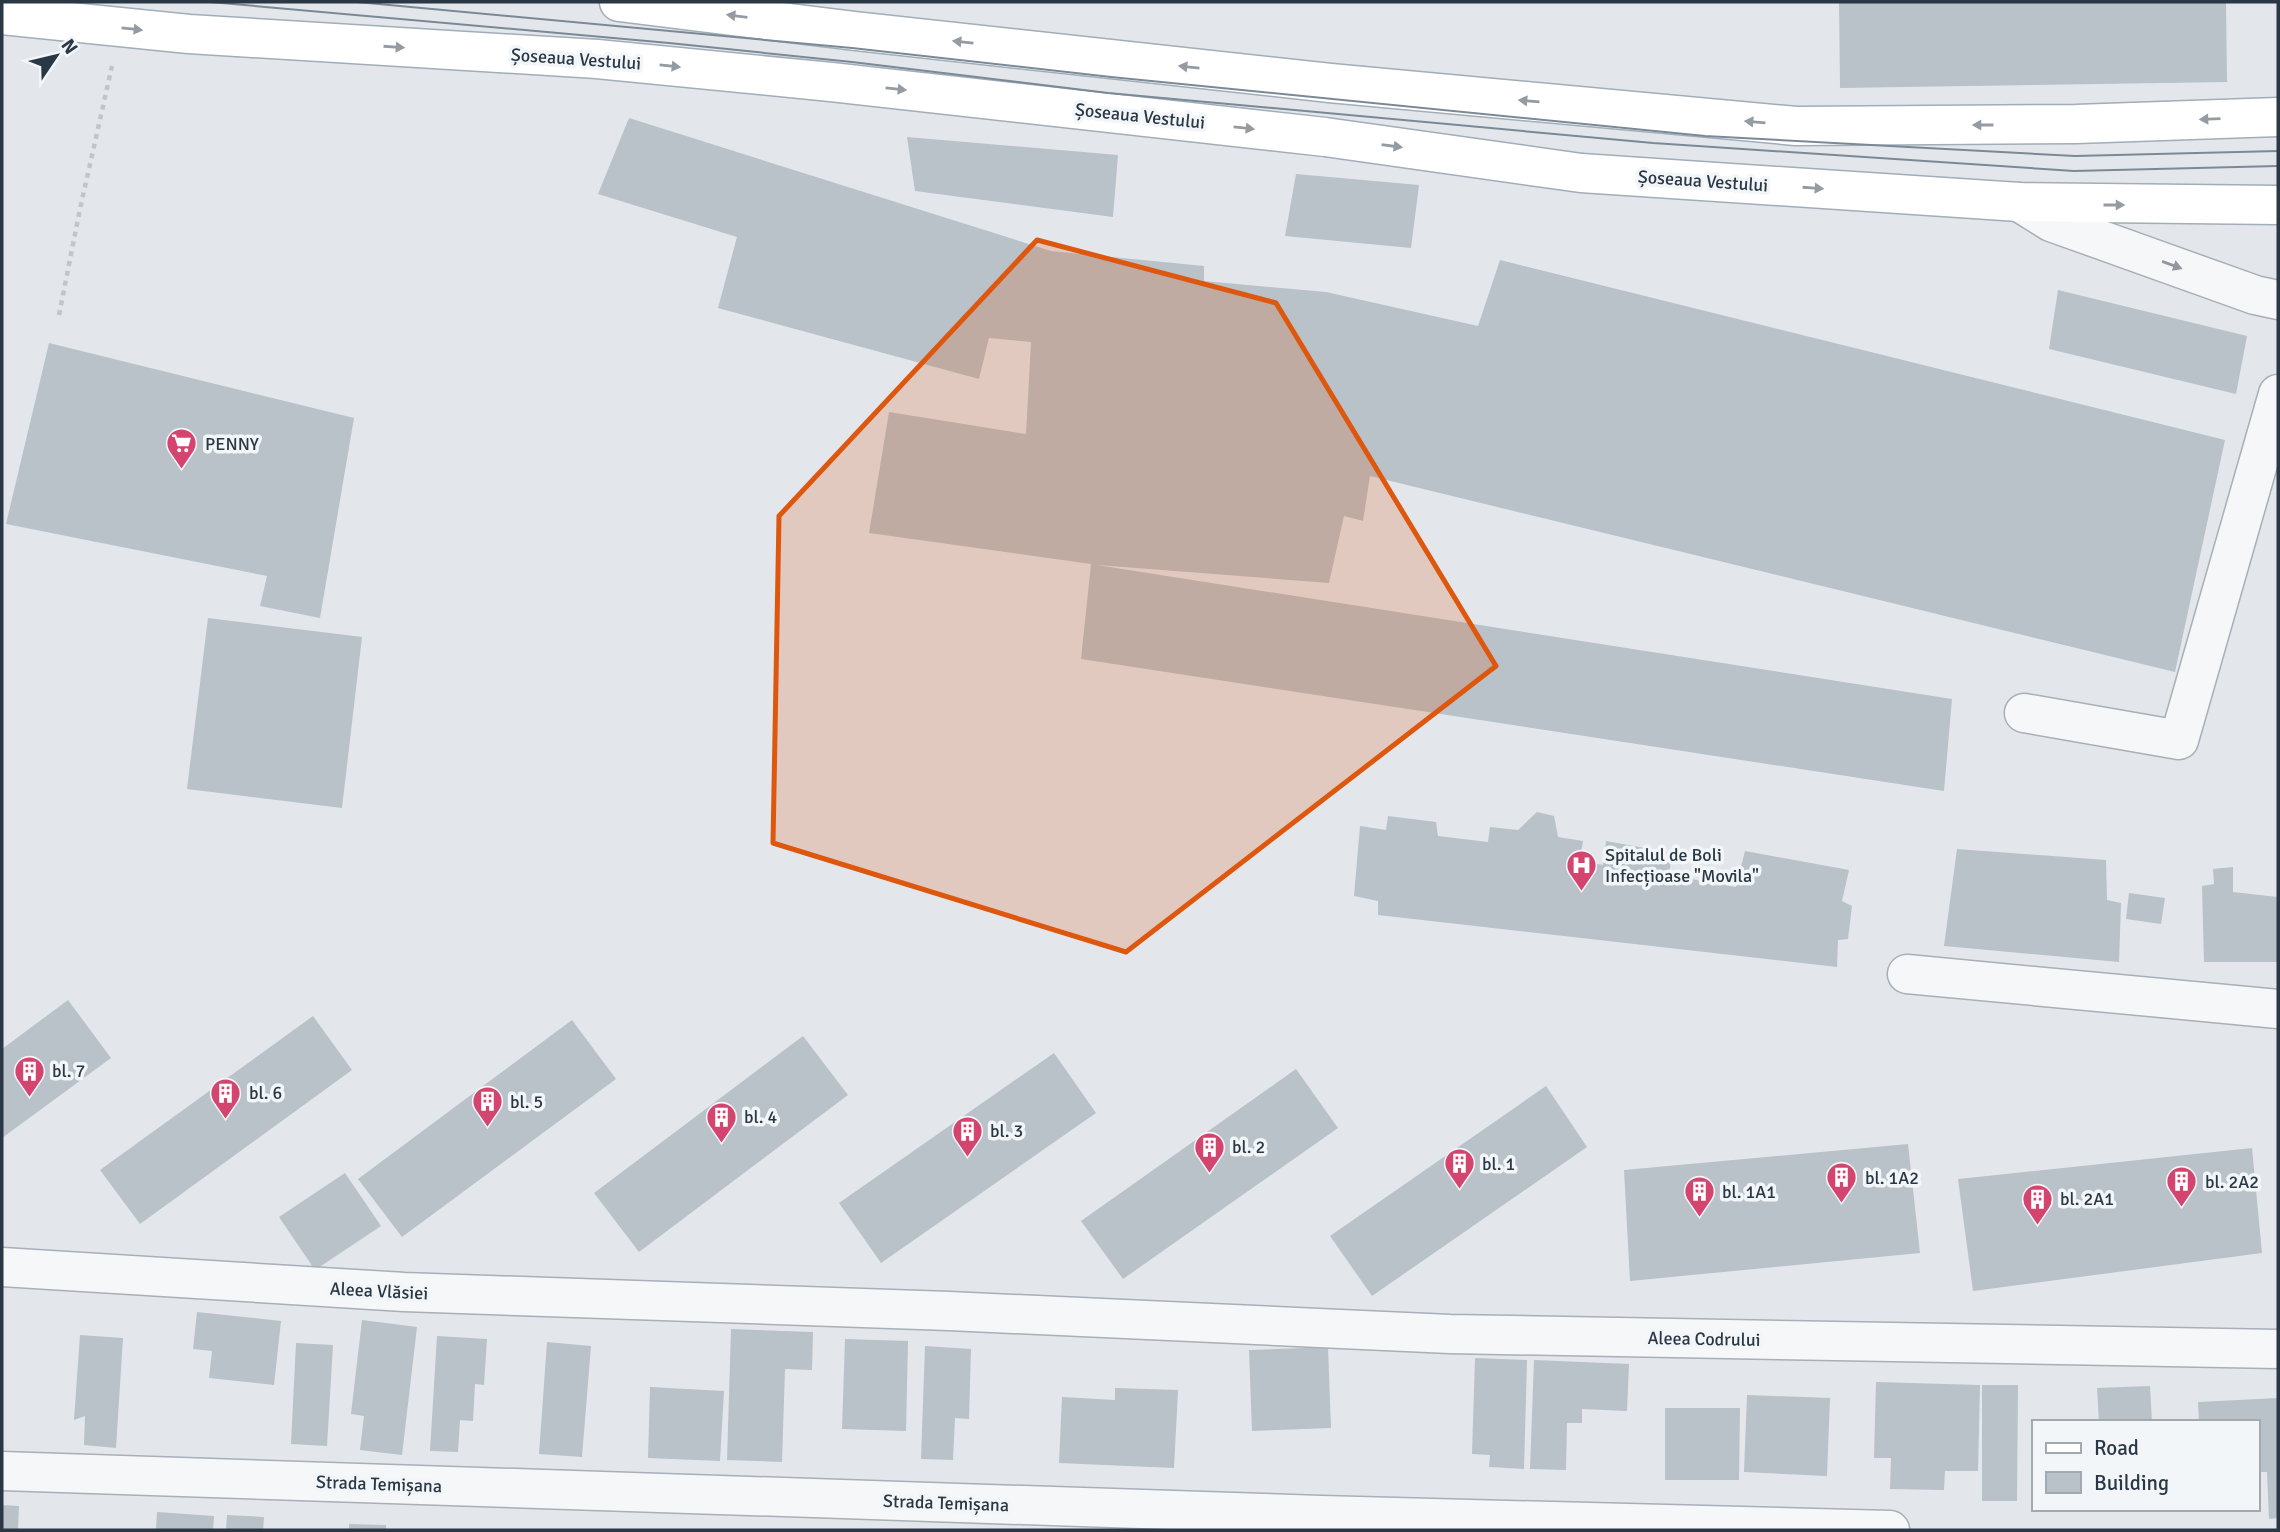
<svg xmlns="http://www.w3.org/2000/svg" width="2280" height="1532" font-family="Signika,sans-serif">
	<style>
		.building { fill: #b9c1c9 }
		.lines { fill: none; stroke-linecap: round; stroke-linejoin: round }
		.minor-casing { stroke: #a8afb6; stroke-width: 41 }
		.major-casing { stroke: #a1adb7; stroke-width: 41 }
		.path { stroke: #c1c5ca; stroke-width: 4.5; stroke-dasharray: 5 5; stroke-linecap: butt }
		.minor { stroke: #f6f7f9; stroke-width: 38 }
		.major { stroke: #fff; stroke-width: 38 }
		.tram { stroke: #7b8996; stroke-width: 2 }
		.oneway { fill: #949ba2 }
		.oneway2 { fill: #90979e }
		.marked { fill: #de570f; fill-opacity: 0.2; stroke: #de570f; stroke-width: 5; stroke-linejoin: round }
		.labels { text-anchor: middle; stroke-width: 7; stroke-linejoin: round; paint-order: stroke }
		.street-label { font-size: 18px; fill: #2a3744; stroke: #f2f6f8 }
		.poi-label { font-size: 18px; fill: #2a3744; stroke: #f2f6f8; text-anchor: start }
	</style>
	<rect width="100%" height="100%" fill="#e3e7eb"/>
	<path class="building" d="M1839 2H2226L2227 82 1840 88Z
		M629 118 1051 251 1204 266V281L1326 292 1478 326 1500 260 2225 440 2175 672 1370 476 1363 521 1344 516 1329 583 1097 565 1952 699 1944 791 1081 659 1091 564 869 533 889 412 1026 434 1031 342 989 338 979 379 718 308 737 237 598 194Z
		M907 137 1118 155 1113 217 915 191Z
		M1296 174 1419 185 1411 248 1285 236Z
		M2058 290 2247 336 2236 394 2049 349Z
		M49 343 354 418 320 618 260 606 267 576 6 524Z
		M208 618 362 637 342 808 187 789Z
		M1537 812 1554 816 1558 837 1583 841 1580 861 1603 865 1606 841 1672 853 1669 875 1736 887 1745 851 1849 870 1842 901 1852 906 1848 939 1838 940 1837 967 1378 915V901L1354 896 1360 826 1386 830 1388 816 1436 822 1438 836 1488 842 1490 827 1518 830Z
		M1957 849 2106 860 2107 900 2121 903 2119 962 1944 946Z
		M2233 867V892L2278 897V962H2204L2202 886 2214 884 2213 869Z
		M2129 893 2165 898 2161 924 2126 919Z
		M68 1000 111 1058 2 1138V1049Z
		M313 1016 352 1070 140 1224 100 1170Z
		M572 1020 616 1079 402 1237 358 1179Z
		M803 1036 848 1095 639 1252 594 1193Z
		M1054 1053 1096 1113 881 1263 839 1203Z
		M1296 1069 1338 1128 1123 1279 1081 1221Z
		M1546 1086 1587 1147 1372 1296 1330 1236Z
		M1908 1144 1920 1253 1630 1281 1624 1170Z
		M2252 1148 2262 1253 1973 1291 1958 1179Z
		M345 1173 381 1226 315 1270 279 1217Z
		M197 1312 281 1321 274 1385 209 1378 212 1351 193 1349Z
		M362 1320 417 1327 402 1455 360 1450 364 1416 351 1414Z
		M731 1329 813 1332 812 1370 785 1369 782 1462 727 1460Z
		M80 1335 123 1338 116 1448 84 1445 85 1416 74 1420Z
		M437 1336 487 1339 484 1385 475 1384 473 1421 460 1420 458 1452 430 1451Z
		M845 1339 908 1341 906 1431 842 1429Z
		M547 1342 591 1346 582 1457 539 1454Z
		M296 1343 333 1345 327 1446 291 1444Z
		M925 1346 971 1349 969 1419 955 1418 953 1460 921 1459Z
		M1328 1347 1331 1428 1252 1431 1249 1350Z
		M1475 1358 1527 1360 1524 1469 1489 1467 1490 1455 1472 1454Z
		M1534 1360 1629 1364 1627 1411 1582 1409V1423H1567L1566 1470 1530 1469Z
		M1876 1382 1980 1385 1978 1471H1945L1944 1490 1890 1489 1891 1458H1874Z
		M1982 1385H2018L2017 1501H1982Z
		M2150 1386 2152 1422H2099L2097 1388Z
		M650 1387 724 1391 720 1461 648 1458Z
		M1115 1388 1178 1390 1174 1468 1059 1463 1062 1397 1115 1400Z
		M1747 1395 1830 1398 1827 1476 1744 1472Z
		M2278 1398V1518L2269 1519 2267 1472H2257V1422H2199L2198 1402Z
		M1665 1408H1740L1739 1480H1665Z
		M2 1505 19 1506 18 1530H2Z
		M157 1512 214 1516 213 1530H156Z
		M227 1515 264 1517 263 1530H226Z
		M349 1524 386 1525V1530H349Z"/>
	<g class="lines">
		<defs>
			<path id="minor" d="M2019 202 2051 222 2255 295 2278 300
				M2024 713 2179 740 2278 394
				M1907 974 2278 1009
				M2 1267 404 1292 949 1311 1450 1334 2278 1349
				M2 1471 1321 1515 1890 1530"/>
			<path id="major" d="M619 2 855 31 1330 83 1796 126 2076 124 2278 117
				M2 15 189 34 597 59 831 82 1325 137 1581 173 2019 202 2278 205"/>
		</defs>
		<use href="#minor" class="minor-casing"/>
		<use href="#major" class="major-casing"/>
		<path class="path" d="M59 315 80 209 112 66"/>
		<use href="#minor" class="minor"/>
		<use href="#major" class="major"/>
		<path class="tram" d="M210 2 669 43 852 62 1108 93 1653 143 2074 171 2278 166
			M357 2 852 48 1111 77 1705 136 2075 156 2278 151"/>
	</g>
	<defs><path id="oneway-solid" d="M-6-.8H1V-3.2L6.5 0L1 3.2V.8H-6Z" transform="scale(1.75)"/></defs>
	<g class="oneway">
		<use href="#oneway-solid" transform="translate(737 16) rotate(-173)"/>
		<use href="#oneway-solid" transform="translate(132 29) rotate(6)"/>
		<use href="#oneway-solid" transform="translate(963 42) rotate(-174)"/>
		<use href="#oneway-solid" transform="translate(394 47) rotate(4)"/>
		<use href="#oneway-solid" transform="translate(670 66) rotate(6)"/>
		<use href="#oneway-solid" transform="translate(1189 67) rotate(-174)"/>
		<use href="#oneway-solid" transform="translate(896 89) rotate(6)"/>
		<use href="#oneway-solid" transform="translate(1529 101) rotate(-175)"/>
		<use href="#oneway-solid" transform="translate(2210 119) rotate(178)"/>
		<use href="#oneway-solid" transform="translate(1755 122) rotate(-175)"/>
		<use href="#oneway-solid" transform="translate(1983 125) rotate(180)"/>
		<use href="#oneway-solid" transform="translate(1244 128) rotate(6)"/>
		<use href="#oneway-solid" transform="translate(1392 146) rotate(8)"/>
		<use href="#oneway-solid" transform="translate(1813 188) rotate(4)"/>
		<use href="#oneway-solid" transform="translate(2114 205)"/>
	</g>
	<use class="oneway2" href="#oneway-solid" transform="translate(2172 265) rotate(20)"/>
	<path class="marked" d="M1037 240 1276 303 1496 666 1126 952 773 843 779 516Z"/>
	<defs>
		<symbol id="supermarket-pin" viewBox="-11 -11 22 30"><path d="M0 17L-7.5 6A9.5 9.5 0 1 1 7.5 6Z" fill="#d3446e" stroke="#f2f6f8"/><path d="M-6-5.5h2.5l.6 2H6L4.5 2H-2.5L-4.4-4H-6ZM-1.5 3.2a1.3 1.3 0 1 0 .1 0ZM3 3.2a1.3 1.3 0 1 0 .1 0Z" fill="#fff"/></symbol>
		<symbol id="hospital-pin" viewBox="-11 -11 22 30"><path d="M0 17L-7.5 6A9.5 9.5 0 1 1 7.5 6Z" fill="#d3446e" stroke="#f2f6f8"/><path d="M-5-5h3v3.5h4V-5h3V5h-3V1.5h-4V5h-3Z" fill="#fff"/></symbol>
		<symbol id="building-pin" viewBox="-11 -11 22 30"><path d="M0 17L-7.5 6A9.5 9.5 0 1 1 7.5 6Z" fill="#d3446e" stroke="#f2f6f8"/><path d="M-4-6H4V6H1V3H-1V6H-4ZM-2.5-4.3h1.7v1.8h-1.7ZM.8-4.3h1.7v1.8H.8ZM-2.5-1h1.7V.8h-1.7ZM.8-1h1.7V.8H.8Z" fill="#fff"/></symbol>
	</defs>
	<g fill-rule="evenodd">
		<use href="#supermarket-pin" x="164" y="426" width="35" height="47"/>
		<use href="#hospital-pin" x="1564" y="848" width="35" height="47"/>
		<use href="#building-pin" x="12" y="1054" width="35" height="47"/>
		<use href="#building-pin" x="208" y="1076" width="35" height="47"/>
		<use href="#building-pin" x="470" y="1084" width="35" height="47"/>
		<use href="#building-pin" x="704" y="1100" width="35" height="47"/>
		<use href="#building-pin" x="950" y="1114" width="35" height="47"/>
		<use href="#building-pin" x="1192" y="1130" width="35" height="47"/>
		<use href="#building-pin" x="1442" y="1146" width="35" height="47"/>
		<use href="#building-pin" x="1824" y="1160" width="35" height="47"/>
		<use href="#building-pin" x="2164" y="1164" width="35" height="47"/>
		<use href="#building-pin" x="1682" y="1174" width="35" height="47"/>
		<use href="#building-pin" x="2020" y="1182" width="35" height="47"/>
	</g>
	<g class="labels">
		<g class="street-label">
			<text transform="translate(576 59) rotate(4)" y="6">Șoseaua Vestului</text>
			<text transform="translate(1140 116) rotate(6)" y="6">Șoseaua Vestului</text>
			<text transform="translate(1703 181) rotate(4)" y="6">Șoseaua Vestului</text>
			<text transform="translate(379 1291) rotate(3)" y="6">Aleea Vlăsiei</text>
			<text transform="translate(1704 1339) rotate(1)" y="6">Aleea Codrului</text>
			<text transform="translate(379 1484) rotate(2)" y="6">Strada Temișana</text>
			<text transform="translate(946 1503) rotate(2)" y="6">Strada Temișana</text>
		</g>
		<g class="poi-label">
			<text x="205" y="450">PENNY</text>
			<text x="1605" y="861">Spitalul de Boli<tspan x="1605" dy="21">Infecțioase "Movila"</tspan></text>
			<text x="52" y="1077">bl. 7</text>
			<text x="249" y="1099">bl. 6</text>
			<text x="510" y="1108">bl. 5</text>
			<text x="744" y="1123">bl. 4</text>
			<text x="990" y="1137">bl. 3</text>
			<text x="1232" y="1153">bl. 2</text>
			<text x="1482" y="1170">bl. 1</text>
			<text x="1865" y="1184">bl. 1A2</text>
			<text x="2205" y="1188">bl. 2A2</text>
			<text x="1722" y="1198">bl. 1A1</text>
			<text x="2060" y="1205">bl. 2A1</text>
		</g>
	</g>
	<rect width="2280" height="1532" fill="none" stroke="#2a3744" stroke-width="7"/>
	<rect x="2032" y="1420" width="228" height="91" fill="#f2f6f8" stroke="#a2aab0" stroke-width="2"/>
	<rect x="2046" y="1443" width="35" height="10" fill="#ffffff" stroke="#a2aab0" stroke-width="2"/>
	<text x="2094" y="1455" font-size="21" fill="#2a3744">Road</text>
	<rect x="2046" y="1472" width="35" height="21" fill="#b9c1c9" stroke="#a2aab0" stroke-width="2"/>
	<text x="2094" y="1490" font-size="21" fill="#2a3744">Building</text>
	<g transform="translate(56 56) rotate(55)" stroke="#f2f6f8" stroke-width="5" paint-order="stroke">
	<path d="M0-5L12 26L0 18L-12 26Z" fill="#2a3744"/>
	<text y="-10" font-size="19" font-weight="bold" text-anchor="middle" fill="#2a3744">N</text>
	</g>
</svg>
